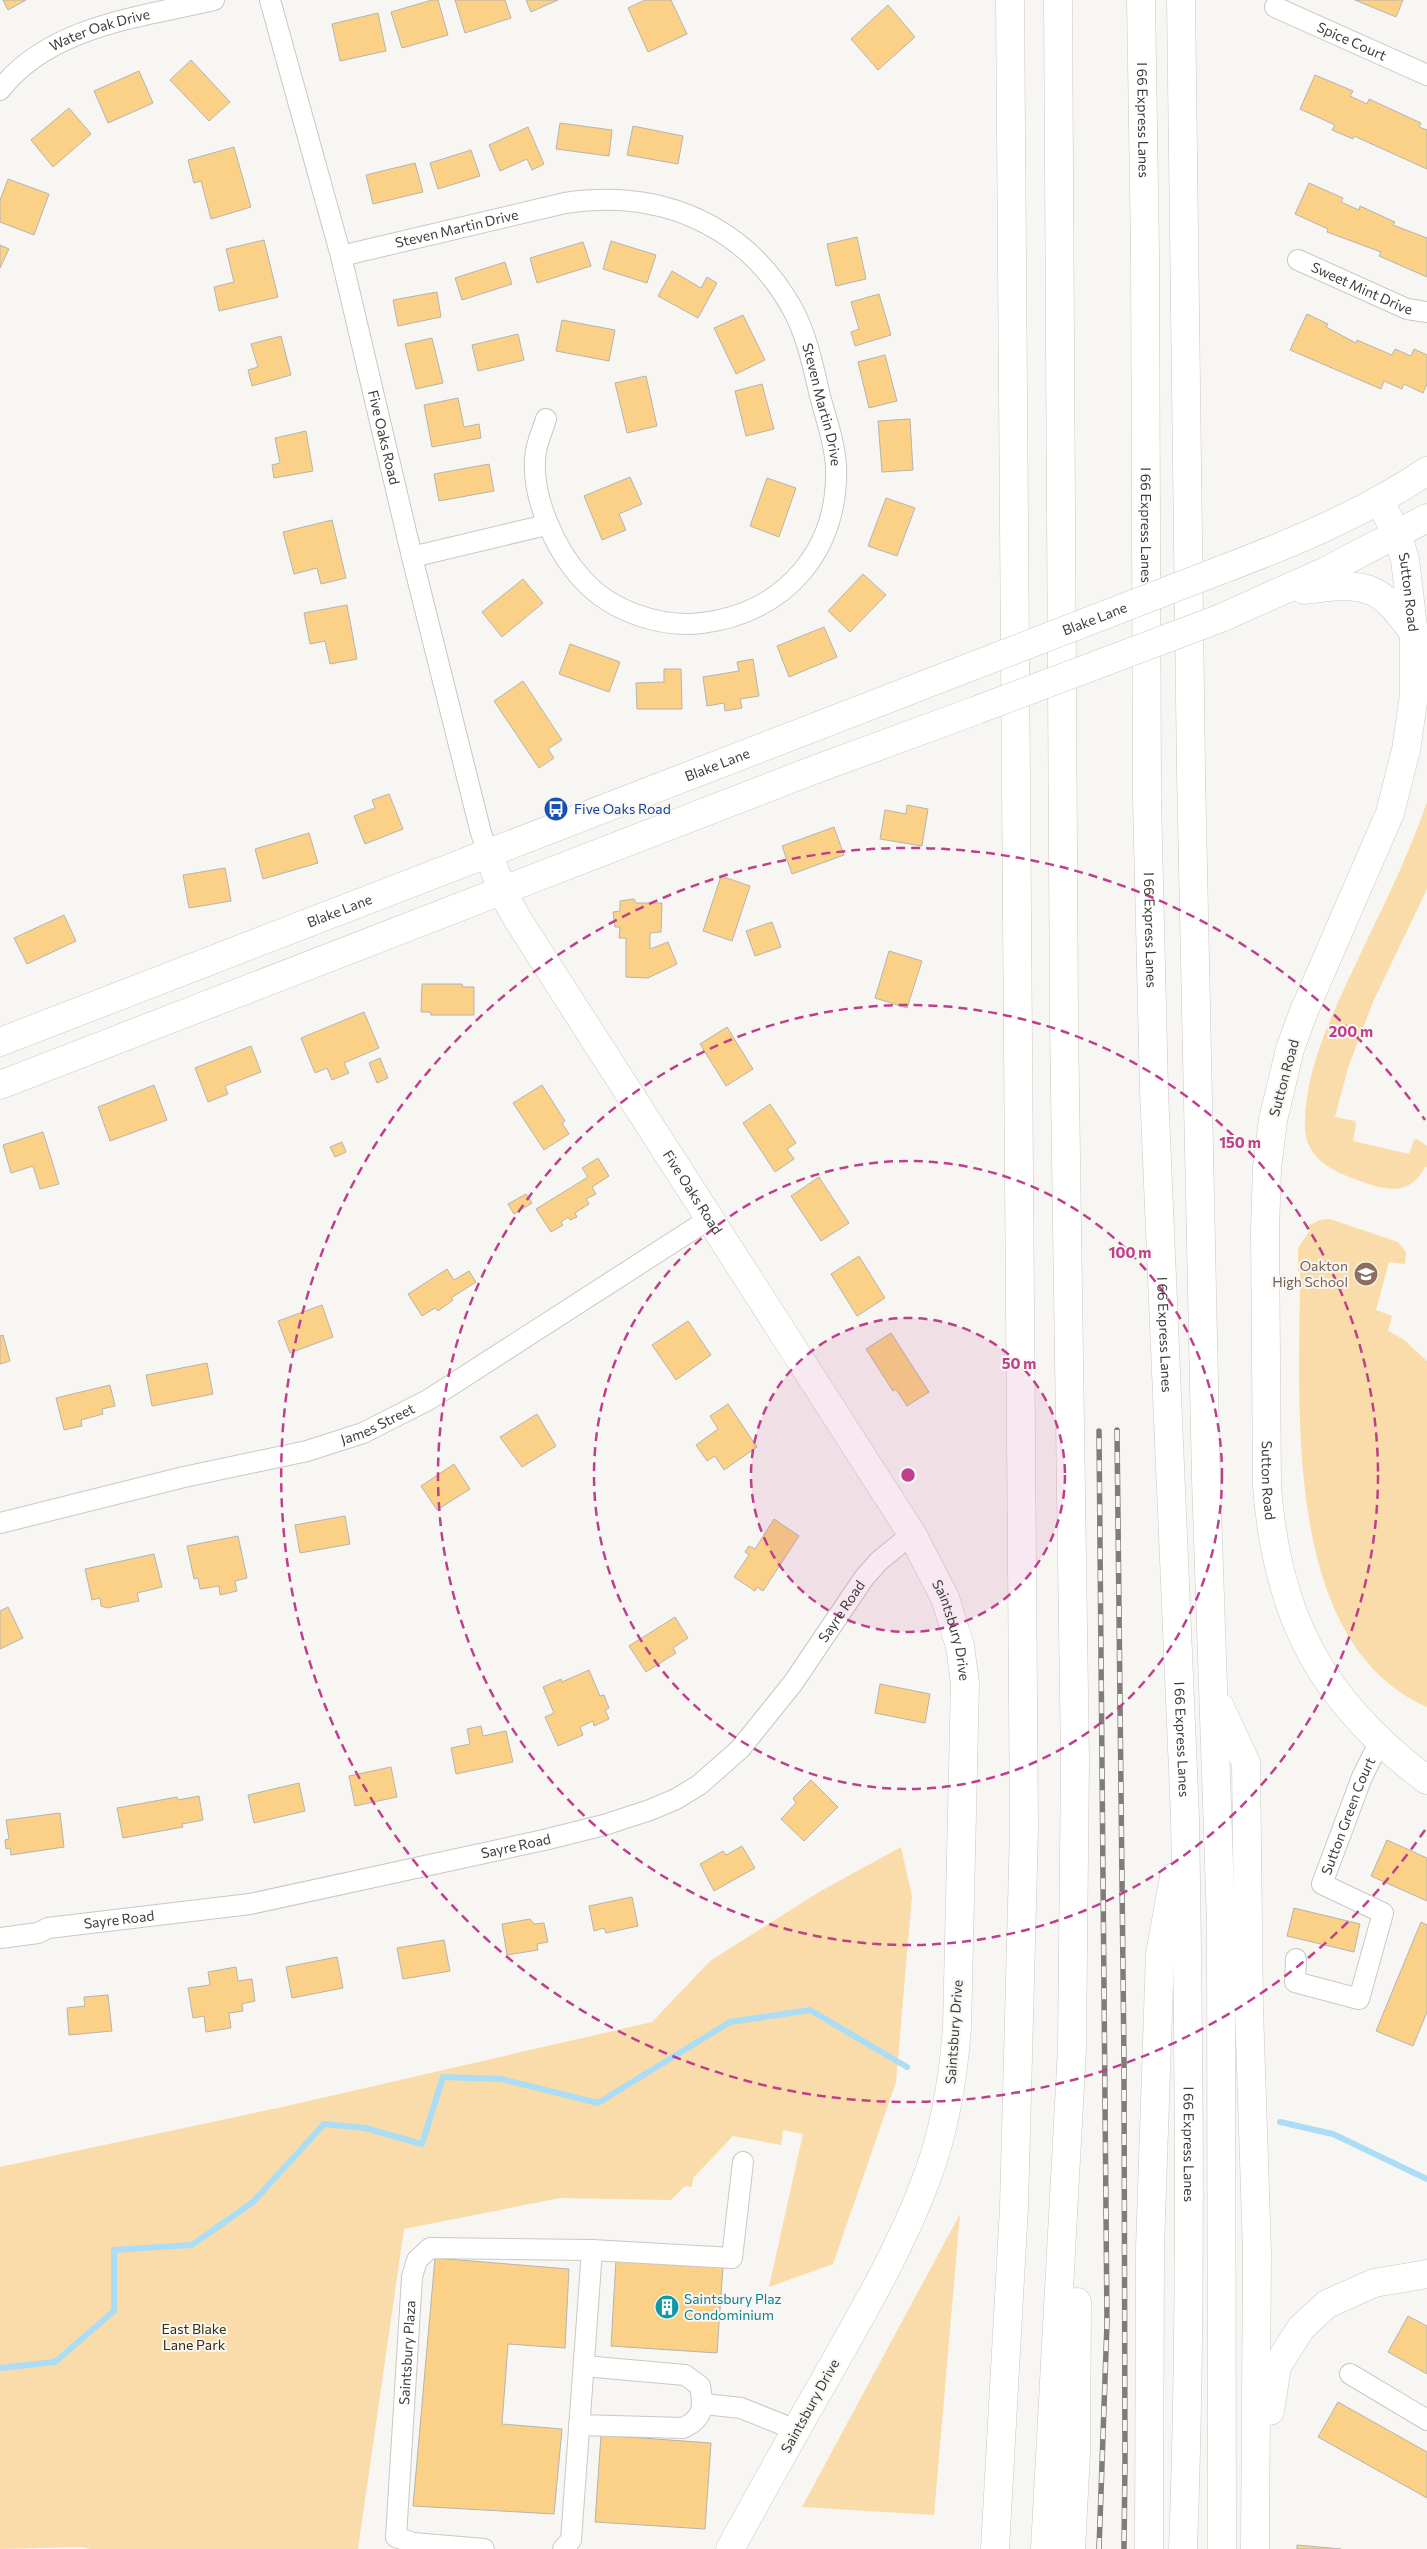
<svg xmlns="http://www.w3.org/2000/svg" width="1427" height="2549" font-family="Commissioner,sans-serif">
	<style>
		.green { fill: #f9dca9 }
		.lines { fill: none; stroke-linecap: round; stroke-linejoin: round }
		.stream { stroke: #abddf6; stroke-width: 6 }
		.building { fill: #fad186; stroke: #b6b4b1 }
		.street-casing { stroke: #cac8c4; stroke-width: 22 }
		.secondary-casing { stroke: #cac8c4; stroke-width: 29 }
		.highway-casing { stroke: #cac8c4; stroke-width: 29 }
		.street { stroke: #fff; stroke-width: 20 }
		.secondary { stroke: #fff; stroke-width: 28 }
		.highway { stroke: #fff; stroke-width: 28 }
		.rail-casing { stroke: #7e7d7a; stroke-width: 5.5 }
		.rail { stroke: #f8f6f2; stroke-width: 4; stroke-dasharray: 11; stroke-linecap: butt }
		.secondary-bridge-casing { stroke: #cac8c4; stroke-width: 29; stroke-linecap: butt }
		.secondary-bridge { stroke: #fff; stroke-width: 28 }
		.ring { fill: none; stroke: #be3f8b; stroke-width: 2.5; stroke-dasharray: 9 6 }
		.labels { text-anchor: middle; stroke-width: 4; stroke-linejoin: round; paint-order: stroke }
		.street-label { font-size: 14px; fill: #3d3d3b; stroke: #f8f6f2 }
		.transit-label { font-size: 14px; fill: #164399; stroke: #f8f6f2; text-anchor: start }
		.education-label { font-size: 14px; fill: #785e54; stroke: #f8f6f2; text-anchor: end }
		.culture-label { font-size: 14px; fill: #0d838f; stroke: #f8f6f2; text-anchor: start }
		.park-label { font-size: 14px; fill: #3e2d0c; stroke: #f8f6f2 }
		.centre { fill: #be3f8b; stroke: #f8f6f2; stroke-width: 2.5 }
		.ring-label { font-size: 15px; text-anchor: middle; font-weight: bold; fill: #be3f8b; stroke: #f8f6f2; stroke-width: 4; stroke-linejoin: round; paint-order: stroke }
	</style>
	<rect width="100%" height="100%" fill="#f8f6f2"/>
	<path class="green" d="M1427 802V889L1373 1002 1348 1068 1335 1117 1355 1121 1356 1125 1353 1141 1409 1154 1414 1140 1417 1139 1427 1146V1167H1425C1410 1197 1385 1190 1360 1181 1333 1171 1306 1160 1305 1127 1304 1074 1329 1020 1352 972 1378 916 1407 861 1427 802Z
		M1330 1219 1398 1242 1406 1252 1405 1264 1389 1262 1376 1310 1392 1316 1388 1331 1403 1339 1427 1361V1707C1280 1642 1300 1404 1300 1271H1298V1248L1310 1230 1308 1226 1320 1220Z
		M901 1847 912 1896 896 2082 833 2264 769 2287 803 2134 783 2130 781 2145 733 2136 693 2178 692 2187 685 2186 671 2200 560 2198 404 2229 358 2549H90L81 2547 0 2549V2167L278 2108 652 2022 710 1961 819 1892Z
		M960 2214 934 2515 802 2507Z"/>
	<g class="lines">
		<path class="stream" d="M1280 2122 1333 2134 1427 2179
			M0 2368 55 2362 114 2311V2250L192 2245 253 2202 324 2124 365 2128 422 2144 443 2077 501 2079 598 2103 730 2022 810 2010 907 2067"/>
	</g>
	<path class="building" d="M3 0H26L8 10Z
		M432 0H438L448 35 402 48 391 12Z
		M455 0H505L511 18 465 33Z
		M526 0H558L531 12Z
		M645 0H671L687 34 648 52 628 8Z
		M1355 0H1403L1396 17Z
		M888 5 915 37 878 70 851 39Z
		M378 13 386 51 340 61 332 24Z
		M191 60 230 102 209 121 170 80Z
		M139 71 153 103 108 123 94 91Z
		M1315 75 1353 91 1350 96 1367 104 1369 99 1421 123 1419 127 1427 130V169L1354 136 1353 139 1332 130 1335 125 1300 109Z
		M69 108 91 134 53 167 31 140Z
		M560 123 612 130 609 156 556 149Z
		M633 126 683 136 678 164 627 155Z
		M528 127 544 164 532 170 527 159 500 171 489 145Z
		M234 147 251 207 211 219 201 181 194 183 188 160Z
		M471 150 480 176 438 189 430 163Z
		M415 163 423 192 373 204 366 175Z
		M8 179 49 194 34 235 0 222V200Z
		M1309 183 1343 198 1341 202 1359 210 1360 206 1395 222 1393 225 1427 238V277L1379 256 1381 252 1327 232 1328 229 1295 214Z
		M857 237 866 279 836 286 827 244Z
		M264 240 278 297 219 311 214 287 234 282 226 249Z
		M611 241 656 255 647 283 603 269Z
		M583 242 591 266 537 283 530 258Z
		M0 245 9 249 0 268Z
		M505 262 512 284 462 300 455 278Z
		M672 271 701 288 707 277 717 283 698 318 658 296Z
		M437 292 441 317 398 326 393 300Z
		M879 294 891 335 855 346 851 332 859 329 851 302Z
		M1307 314 1328 324 1326 327 1356 343 1357 340 1392 355 1395 349 1411 356 1414 349 1427 355V384L1423 393 1404 384 1402 389 1384 381 1381 389 1290 350Z
		M743 315 765 360 736 374 714 328Z
		M562 320 615 330 609 361 556 351Z
		M518 334 524 360 478 371 472 345Z
		M281 336 291 375 252 386 248 370 258 367 251 344Z
		M432 338 443 383 416 389 405 344Z
		M885 355 897 401 869 408 858 362Z
		M646 376 657 426 627 433 615 383Z
		M762 384 774 429 746 436 735 391Z
		M458 398 464 427 479 424 481 438 432 447 424 405Z
		M910 419 913 470 882 472 878 421Z
		M306 431 313 471 274 478 272 465 280 463 275 438Z
		M489 464 494 491 439 501 434 474Z
		M630 477 642 504 619 514 626 530 602 540 584 496Z
		M767 478 796 488 779 537 750 526Z
		M886 498 915 508 897 556 868 546Z
		M332 520 346 578 321 584 317 568 294 574 283 532Z
		M863 574 886 595 850 632 828 611Z
		M523 579 543 603 502 637 482 612Z
		M347 605 357 659 330 664 325 641 310 644 304 613Z
		M824 627 837 657 789 677 777 646Z
		M570 644 620 662 609 692 559 674Z
		M753 659 759 696 740 699 742 708 725 711 724 703 707 706 703 677 739 671 737 662Z
		M664 669H681L682 709H637L636 683 664 682Z
		M523 681 562 740 548 749 554 758 539 768 494 701Z
		M389 794 403 829 365 844 354 816 375 808 372 800Z
		M907 805 928 809 922 846 880 839 885 810 906 814Z
		M834 827 844 855 792 874 782 846Z
		M309 833 318 863 263 879 255 849Z
		M225 868 231 901 189 908 183 875Z
		M721 876 750 886 732 941 703 931Z
		M634 899 636 903H662L661 932 650 933V949L668 942 677 964 648 978 626 977V938H619L620 927H615L613 912 620 911V901Z
		M64 915 76 941 27 964 14 938Z
		M772 922 781 947 755 956 746 931Z
		M889 951 922 961 907 1008 875 998Z
		M422 984H462L463 987H474V1015H431L430 1012H421Z
		M364 1012 379 1048 344 1063 349 1073 332 1080 327 1068 315 1073 301 1038Z
		M727 1027 753 1069 726 1086 700 1044Z
		M251 1046 261 1072 225 1086 228 1094 208 1102 195 1068Z
		M380 1058 388 1078 377 1083 369 1063Z
		M154 1085 167 1120 110 1141 98 1107Z
		M542 1085 565 1121 562 1123 569 1134 544 1150 513 1103Z
		M770 1104 796 1143 787 1149 794 1159 775 1172 743 1123Z
		M43 1132 59 1184 40 1189 33 1166 11 1173 3 1145Z
		M342 1142 346 1152 335 1157 330 1147Z
		M598 1158 609 1176 592 1187 596 1194 586 1199 589 1204 575 1213 577 1217 570 1220 568 1217 561 1222 563 1225 551 1232 536 1209 588 1177 582 1168Z
		M819 1177 849 1223 821 1241 791 1196Z
		M526 1194 532 1203 514 1214 508 1204Z
		M859 1256 885 1298 857 1316 831 1274Z
		M447 1269 454 1280 469 1271 476 1282 451 1298 453 1300 438 1311 435 1308 422 1316 408 1294Z
		M322 1305 333 1337 290 1353 278 1321Z
		M688 1321 711 1355 676 1380 652 1345Z
		M891 1333 929 1392 907 1406 896 1389 893 1391 866 1349Z
		M3 1335 10 1361 0 1364V1336Z
		M207 1363 213 1394 152 1406 146 1375Z
		M110 1385 115 1406 102 1409 103 1414 81 1420 82 1426 64 1430 56 1398Z
		M728 1404 757 1447 724 1470 715 1456 707 1461 696 1445 718 1429 710 1416Z
		M537 1414 556 1446 522 1467 500 1437Z
		M454 1464 470 1489 437 1510 421 1486Z
		M345 1516 350 1544 300 1553 295 1525Z
		M774 1519 799 1536 763 1591 757 1587 755 1591 734 1577 749 1555 745 1552 749 1546 755 1549Z
		M238 1536 247 1578 235 1581 237 1591 220 1595 219 1586 200 1589 198 1578 194 1579 187 1546Z
		M154 1554 162 1587 137 1593 139 1601 107 1608 101 1606 100 1598 92 1600 85 1569Z
		M8 1607 23 1638 0 1649V1611Z
		M675 1617 688 1638 673 1648 676 1653 646 1672 629 1646Z
		M589 1670 600 1696 604 1695 609 1708 605 1710 609 1719 594 1726 593 1721 580 1727 583 1735 558 1746 545 1717 554 1713 543 1687 561 1679 562 1682Z
		M880 1684 930 1694 925 1723 875 1713Z
		M481 1726 483 1736 506 1731 513 1762 456 1774 451 1748 470 1744 467 1729Z
		M391 1767 397 1797 355 1806 349 1776Z
		M811 1780 838 1807 804 1841 781 1819 796 1803 793 1798Z
		M299 1783 305 1811 254 1823 248 1795Z
		M199 1796 203 1820 182 1824 183 1827 123 1838 117 1808 177 1797 178 1800Z
		M60 1813 64 1847 11 1855 10 1848 6 1849 5 1840 9 1839 6 1820Z
		M1387 1840 1427 1858V1901L1371 1876Z
		M742 1846 755 1868 714 1891 700 1864 723 1851 726 1855Z
		M632 1897 638 1926 606 1933 604 1928 594 1931 589 1906Z
		M1294 1908 1360 1924 1354 1952 1287 1936Z
		M530 1919 534 1924 544 1923 548 1942 537 1944 538 1950 507 1955 502 1924Z
		M1421 1922 1427 1925V2012L1413 2046 1376 2031Z
		M444 1940 450 1971 403 1979 397 1948Z
		M337 1957 343 1988 292 1998 286 1967Z
		M236 1967 238 1981 252 1979 255 2001 242 2004 243 2011 229 2013 231 2028 206 2032 204 2016 193 2018 188 1988 210 1985 208 1972Z
		M108 1995 112 2031 69 2035 67 2008 85 2006 84 1997Z
		M435 2258 569 2269 565 2348 508 2344 502 2424 562 2429 554 2514 413 2506Z
		M616 2260 723 2267 717 2353 611 2346Z
		M1408 2316 1427 2326V2374L1388 2352Z
		M1338 2402 1427 2452V2498L1318 2437Z
		M601 2435 711 2443 705 2529 595 2522Z
		M1297 2545 1341 2549H1297Z"/>
	<g class="lines">
		<defs>
			<g id="street">
				<path id="s1" d="M270 0 341 256 412 557 481 833 488 852"/>
				<path id="s2" d="M1275 7 1427 75"/>
				<path id="s3" d="M0 90C49 26 141 17 214 0"/>
				<path id="s4" d="M341 256 565 203C659 189 744 223 792 308 807 335 813 366 820 396 826 419 835 443 836 467 839 550 785 613 702 623 660 628 611 611 583 580 555 550 529 493 536 451 538 440 543 429 546 419"/>
				<path id="s5" d="M1298 260 1407 309 1427 312"/>
				<path d="M412 557 546 525"/>
				<path id="s6" d="M0 1523 184 1477 307 1451 363 1433 428 1400 709 1219"/>
				<path id="s7" d="M0 1938 38 1933 48 1928 250 1904 544 1840 604 1825 650 1810 676 1799 699 1785 740 1749 793 1683 864 1578 879 1561 912 1534"/>
				<path id="s8" d="M1296 1959 1295 1982 1359 1999 1383 1913 1322 1884 1362 1777 1379 1743"/>
				<path d="M1350 2374 1427 2420"/>
				<path d="M704 2404 741 2408 796 2430"/>
				<path d="M579 2425 683 2428C704 2418 704 2407 700 2386L685 2375 584 2366"/>
				<path id="s9" d="M484 2549 413 2543 396 2537 412 2277 417 2260 430 2248 592 2250 732 2258 743 2162"/>
				<path d="M563 2549 571 2540 592 2250"/>
			</g>
			<g id="secondary">
				<path id="s10" d="M1379 500 1398 536 1405 560 1414 634V695L1406 750 1390 813 1304 1011 1290 1049 1273 1120 1267 1168 1265 1230 1267 1486C1277 1617 1321 1701 1427 1780"/>
				<path d="M1221 570C1292 543 1363 514 1427 471"/>
				<path d="M1304 590C1363 582 1379 582 1414 634"/>
				<path d="M1221 618 1326 571 1427 518"/>
				<path id="s11" d="M488 852 502 891 518 920 912 1534 945 1598 960 1646 965 1683 957 2028C953 2080 945 2131 926 2180 899 2252 860 2317 823 2383 791 2438 761 2493 730 2549"/>
				<path id="s12" d="M0 1042 978 664"/>
				<path d="M0 1085 811 771 977 710"/>
			</g>
			<g id="highway">
				<path id="s13" d="M1141 0 1145 251 1147 799 1154 1090 1185 1817C1189 2061 1192 2305 1183 2549"/>
				<path d="M1181 0 1191 772 1206 1479 1221 1923 1222 2549"/>
				<path d="M1220 1707 1246 1763 1249 2008 1257 2252 1255 2549"/>
				<path d="M1270 2411 1277 2366 1301 2328 1327 2304 1374 2283 1427 2274"/>
				<path d="M995 2549 1014 2207 1024 1829 1010 0"/>
				<path d="M1045 2549 1072 2048 1075 1761 1064 1023 1058 0"/>
				<path d="M1071 2549 1076 2453 1077 2302"/>
				<path d="M1149 2549 1150 2248 1160 1954 1174 1877"/>
			</g>
		</defs>
		<use href="#street" class="street-casing"/>
		<use href="#secondary" class="secondary-casing"/>
		<use href="#highway" class="highway-casing"/>
		<use href="#street" class="street"/>
		<use href="#secondary" class="secondary"/>
		<use href="#highway" class="highway"/>
		<defs>
			<path id="rail" d="M1117 1430 1124 2061 1125 2463 1124 2549
				M1099 2549 1107 2323 1099 1431"/>
		</defs>
		<use href="#rail" class="rail-casing"/>
		<use href="#rail" class="rail"/>
		<defs>
			<g id="secondary-bridge">
				<path id="s14" d="M978 664 1221 570"/>
				<path d="M977 710 1221 618"/>
			</g>
		</defs>
		<use href="#secondary-bridge" class="secondary-bridge-casing"/>
		<use href="#secondary-bridge" class="secondary-bridge"/>
	</g>
	<circle cx="908" cy="1475" r="157" fill="#be3f8b" fill-opacity=".12"/>
	<g class="ring">
		<circle cx="908" cy="1475" r="157"/>
		<circle cx="908" cy="1475" r="314"/>
		<circle cx="908" cy="1475" r="470"/>
		<path d="M1425 1830A627 627 0 1 1 1425 1120"/>
	</g>
	<defs>
		<symbol id="bus-disc" viewBox="-11 -11 22 22"><circle r="9.5" fill="#1a4fb4" stroke="#f8f6f2"/><path d="M-5-6H5V4H4V6H2V4H-2V6H-4V4H-5ZM-3.5-4V0h7V-4ZM-3.5 1.2v1.5H-2V1.2ZM2 1.2v1.5H3.5V1.2Z" fill="#fff"/></symbol>
		<symbol id="school-disc" viewBox="-11 -11 22 22"><circle r="9.5" fill="#8d6e63" stroke="#f8f6f2"/><path d="M0-5L7-2L0 1L-7-2ZM-4 1L0 2.5L4 1V4Q0 6-4 4Z" fill="#fff"/></symbol>
		<symbol id="building-disc" viewBox="-11 -11 22 22"><circle r="9.5" fill="#0f9aa8" stroke="#f8f6f2"/><path d="M-4-6H4V6H1V3H-1V6H-4ZM-2.5-4.3h1.7v1.8h-1.7ZM.8-4.3h1.7v1.8H.8ZM-2.5-1h1.7V.8h-1.7ZM.8-1h1.7V.8H.8Z" fill="#fff"/></symbol>
	</defs>
	<g fill-rule="evenodd">
		<use href="#bus-disc" x="542" y="795" width="28" height="28"/>
		<use href="#school-disc" x="1352" y="1260" width="28" height="28"/>
		<use href="#building-disc" x="653" y="2293" width="28" height="28"/>
	</g>
	<g class="labels">
		<g class="street-label">
			<text dy="5" stroke="none"><textPath href="#s3" startOffset="119">Water Oak Drive</textPath></text>
			<text dy="5" stroke="none"><textPath href="#s2" startOffset="84">Spice Court</textPath></text>
			<text dy="5" stroke="none"><textPath href="#s13" startOffset="120">I 66 Express Lanes</textPath></text>
			<text dy="5" stroke="none"><textPath href="#s4" startOffset="119">Steven Martin Drive</textPath></text>
			<text dy="5" stroke="none"><textPath href="#s5" startOffset="70">Sweet Mint Drive</textPath></text>
			<text dy="5" stroke="none"><textPath href="#s4" startOffset="599">Steven Martin Drive</textPath></text>
			<text dy="5" stroke="none"><textPath href="#s1" startOffset="452">Five Oaks Road</textPath></text>
			<text dy="5" stroke="none"><textPath href="#s13" startOffset="525">I 66 Express Lanes</textPath></text>
			<text dy="5" stroke="none"><textPath href="#s10" startOffset="98">Sutton Road</textPath></text>
			<text dy="5" stroke="none"><textPath href="#s14" startOffset="125">Blake Lane</textPath></text>
			<text dy="5" stroke="none"><textPath href="#s12" startOffset="769">Blake Lane</textPath></text>
			<text dy="5" stroke="none"><textPath href="#s12" startOffset="364">Blake Lane</textPath></text>
			<text dy="5" stroke="none"><textPath href="#s13" startOffset="930">I 66 Express Lanes</textPath></text>
			<text transform="translate(1284 1078) rotate(-75)" y="5">Sutton Road</text>
			<text dy="5" stroke="none"><textPath href="#s11" startOffset="398">Five Oaks Road</textPath></text>
			<text dy="5" stroke="none"><textPath href="#s13" startOffset="1335">I 66 Express Lanes</textPath></text>
			<text dy="5" stroke="none"><textPath href="#s6" startOffset="391">James Street</textPath></text>
			<text dy="5" stroke="none"><textPath href="#s10" startOffset="1012">Sutton Road</textPath></text>
			<text dy="5" stroke="none"><textPath href="#s7" startOffset="945">Sayre Road</textPath></text>
			<text dy="5" stroke="none"><textPath href="#s11" startOffset="909">Saintsbury Drive</textPath></text>
			<text dy="5" stroke="none"><textPath href="#s13" startOffset="1740">I 66 Express Lanes</textPath></text>
			<text dy="5" stroke="none"><textPath href="#s8" startOffset="319">Sutton Green Court</textPath></text>
			<text dy="5" stroke="none"><textPath href="#s7" startOffset="525">Sayre Road</textPath></text>
			<text dy="5" stroke="none"><textPath href="#s7" startOffset="121">Sayre Road</textPath></text>
			<text transform="translate(954 2032) rotate(-86)" y="5">Saintsbury Drive</text>
			<text dy="5" stroke="none"><textPath href="#s13" startOffset="2145">I 66 Express Lanes</textPath></text>
			<text dy="5" stroke="none"><textPath href="#s9" startOffset="274">Saintsbury Plaza</textPath></text>
			<text transform="translate(810 2406) rotate(-61)" y="5">Saintsbury Drive</text>
		</g>
		<g class="transit-label">
			<text x="574" y="814">Five Oaks Road</text>
		</g>
		<g class="education-label">
			<text x="1348" y="1271">Oakton<tspan x="1348" dy="16">High School</tspan></text>
		</g>
		<g class="culture-label">
			<text x="684" y="2304">Saintsbury Plaz<tspan x="684" dy="16">Condominium</tspan></text>
		</g>
		<g class="park-label">
			<text x="194" y="2334">East Blake<tspan x="194" dy="16">Lane Park</tspan></text>
		</g>
	</g>
	<circle cx="908" cy="1475" r="8" class="centre"/>
	<g class="ring-label">
		<text x="1351" y="1037">200 m</text>
		<text x="1240" y="1148">150 m</text>
		<text x="1130" y="1258">100 m</text>
		<text x="1019" y="1369">50 m</text>
	</g>
</svg>
